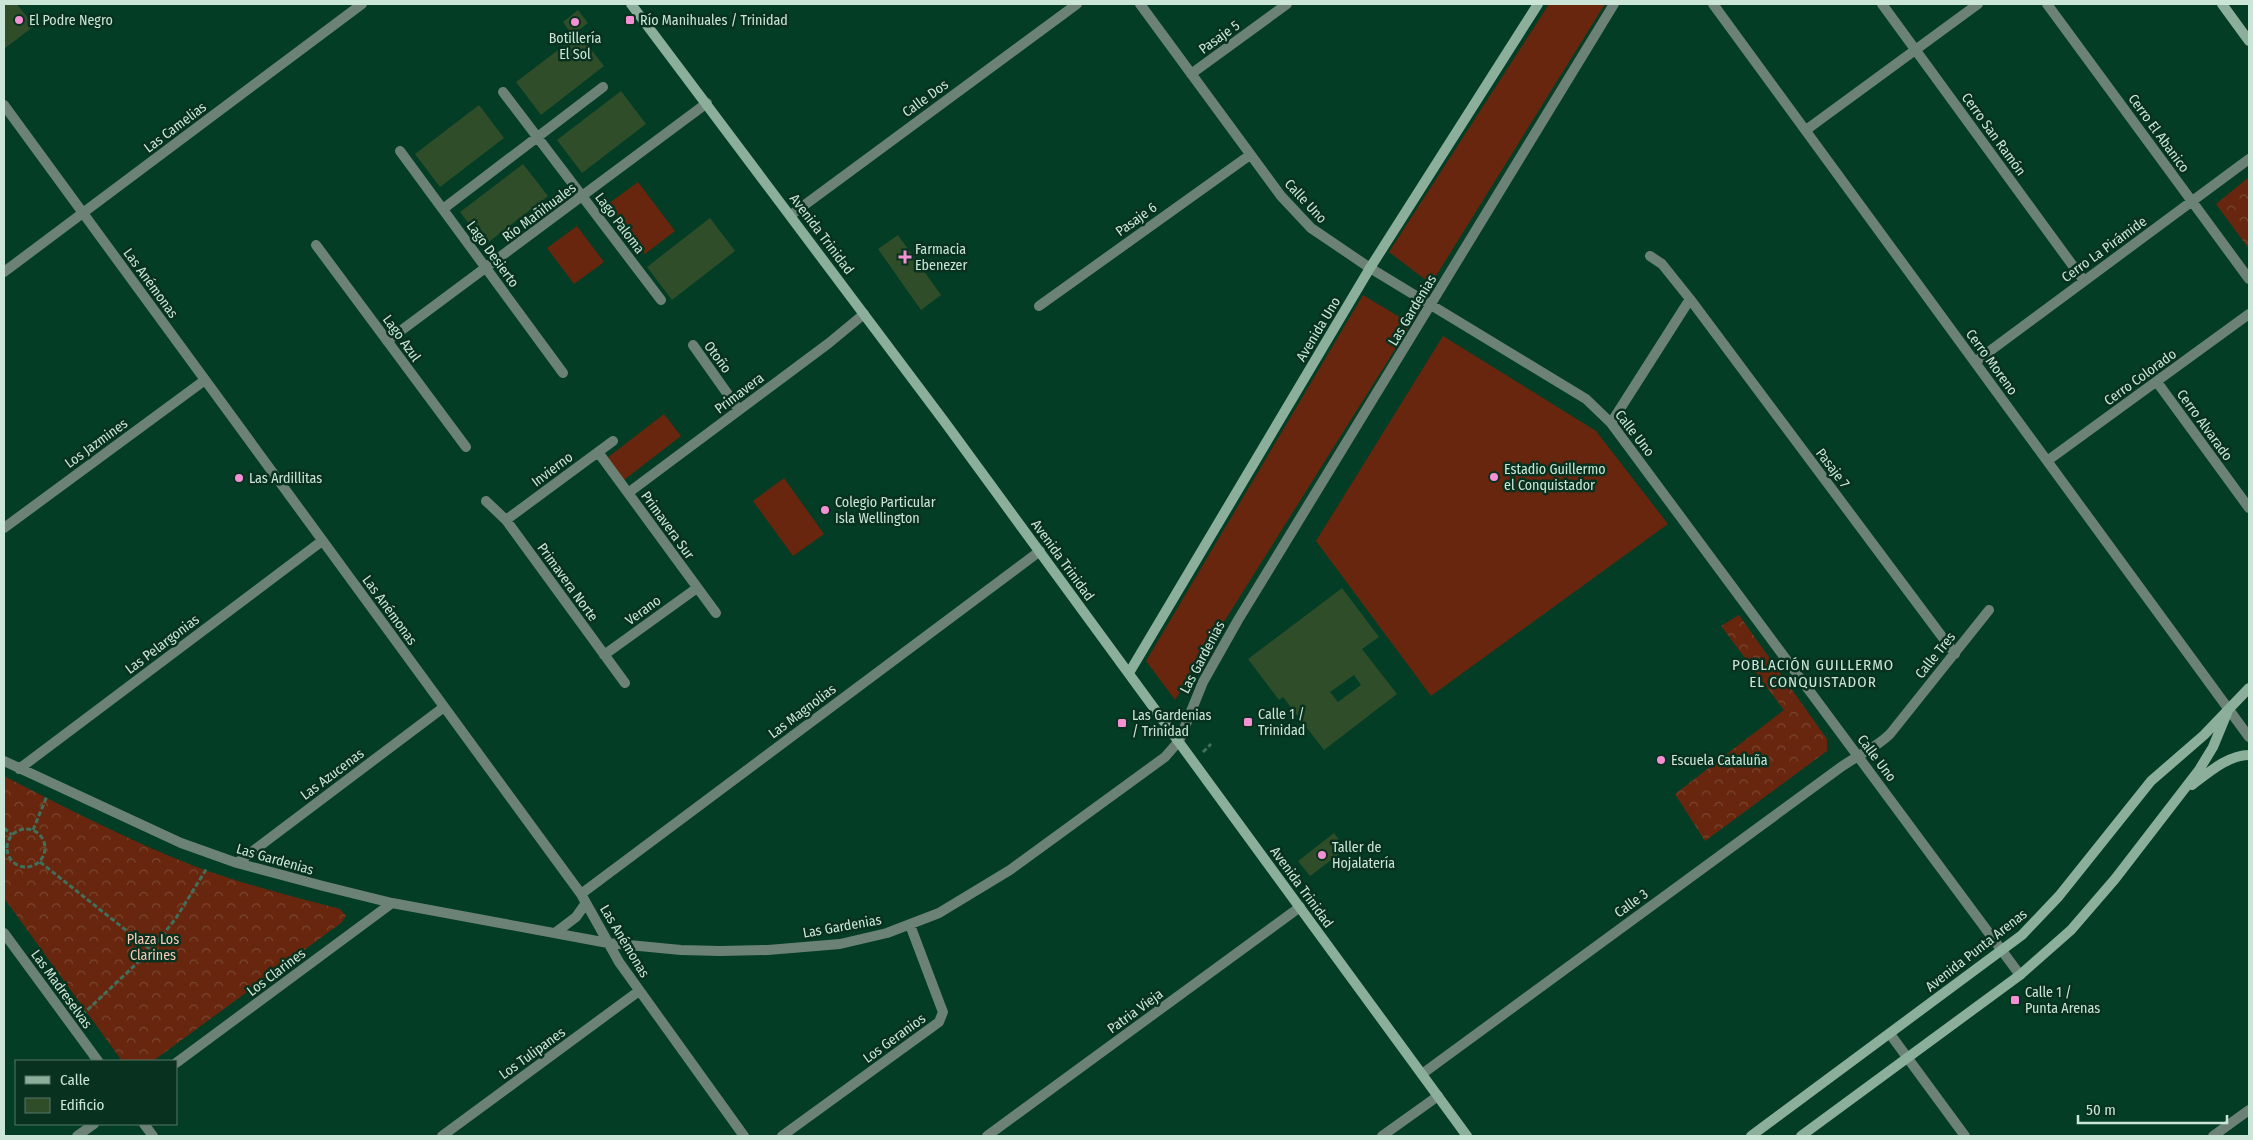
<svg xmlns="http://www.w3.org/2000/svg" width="2253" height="1140" font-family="'Fira Sans Condensed',sans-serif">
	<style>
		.grass { fill: #67260d }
		.forest { fill: url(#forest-crowns) }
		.building { fill: #2f4d28; fill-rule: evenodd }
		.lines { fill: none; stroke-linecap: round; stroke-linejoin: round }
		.path { stroke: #40705b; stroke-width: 3; stroke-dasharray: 5 2.5; stroke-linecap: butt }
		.street { stroke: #6c8276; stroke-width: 10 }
		.secondary { stroke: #8caf9b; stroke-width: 10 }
		.poi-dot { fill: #f491d4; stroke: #08311f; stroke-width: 2 }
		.labels { text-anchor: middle; stroke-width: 5; stroke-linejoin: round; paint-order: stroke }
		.poi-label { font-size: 14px; fill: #cbe6d6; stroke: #08311f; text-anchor: start }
		.street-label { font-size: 14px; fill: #cbe6d6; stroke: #08311f }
		.park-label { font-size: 14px; fill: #fdc9b7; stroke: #08311f }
		.neighbourhood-label { font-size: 15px; letter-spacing: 1px; fill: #cbe6d6; stroke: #08311f }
	</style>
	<defs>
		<pattern id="forest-crowns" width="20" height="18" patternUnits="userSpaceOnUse" patternTransform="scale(1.25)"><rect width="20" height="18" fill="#67260d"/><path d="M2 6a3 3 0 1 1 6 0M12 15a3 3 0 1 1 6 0" fill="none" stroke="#7b4630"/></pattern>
	</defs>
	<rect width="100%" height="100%" fill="#033d26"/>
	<path class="grass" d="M1549 4H1605L1431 284 1389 252Z
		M638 182 675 231 645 254 608 204Z
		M577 226 604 262 574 284 547 248Z
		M1363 295 1411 324 1175 700 1146 661Z
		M1443 336 1596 431 1668 524 1431 696 1316 541Z
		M664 414 681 436 624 480 607 458Z
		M784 478 824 534 793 556 753 501Z"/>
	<path class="forest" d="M2249 177V249L2216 204Z
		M1739 615 1827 739V751L1705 841 1675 794 1784 710 1721 626Z
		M4 776C66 808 128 840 194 866 242 884 291 896 340 909L346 916 341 923 153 1061H122L4 898Z"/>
	<path class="building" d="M6 4H17L34 26 4 49V6Z
		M578 10 588 23 572 35 563 22Z
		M579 34 604 66 541 115 516 82Z
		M621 91 646 124 582 173 557 140Z
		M479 105 504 138 440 187 415 154Z
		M523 164 548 196 485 245 460 212Z
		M710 218 735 251 672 300 647 267Z
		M898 235 941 295 921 310 878 249Z
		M1342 588 1379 637 1362 649 1397 694 1324 750 1283 697 1279 700 1248 659ZM1354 675 1361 685 1338 702 1330 692Z
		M1334 833 1346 849 1310 876 1298 861Z"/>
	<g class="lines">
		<path class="path" d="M1203 752 1211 744
			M4 828 12 835
			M7 848a19 19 0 1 1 38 0a19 19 0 1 1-38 0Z
			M33 830 47 796
			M40 862 151 950
			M82 1015 151 950 176 918 207 868"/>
		<path class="street" d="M1140 4 1281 196 1311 228 1370 268 1586 399 1611 423 2020 975
			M1713 4 2249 737
			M1882 4 2084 281
			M2047 4 2249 279
			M1191 74 1287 4
			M503 92 661 300
			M4 105 581 894 619 962 744 1136
			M1806 130 1978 4
			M400 151 563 373
			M443 209 603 87
			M791 215 1077 4
			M316 245 466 447
			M1650 256 1662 264 1690 299 1955 654
			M4 272 362 4
			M1039 306 1250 155
			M387 341 707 103
			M693 345 739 410
			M1975 362 2249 159
			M2157 382 2249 508
			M1611 423 1690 299
			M598 452 716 613
			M2047 461 2249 314
			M628 493 829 343 864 314
			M486 501 506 520 625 683
			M506 520 613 441
			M4 528 205 380
			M604 655 697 588
			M4 761 181 843 237 863 323 886 392 903 608 943 681 950 720 951 768 950 840 944 887 933 939 913 1010 870 1165 757 1179 741 1203 682 1238 620 1614 4
			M19 769 322 541
			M237 863 444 707
			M581 894 1040 551
			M4 933 98 1061
			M555 933 576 917 586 903
			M1890 1034 1965 1136
			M176 1063 392 903
			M1422 1074 1841 767C1858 755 1876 748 1890 734L1989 610
			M144 1124 153 1136
			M77 1136 94 1124
			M442 1136 639 991
			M782 1136 939 1022 943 1012 941 1007 910 925
			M987 1136 1300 907
			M1382 1136 1438 1096
			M2213 1136 2249 1110"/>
		<path class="secondary" d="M631 4 944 421 1467 1136
			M2222 4 2249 41
			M1129 673 1370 268 1538 4
			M2192 785C2208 773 2228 755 2249 755
			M1751 1136 2022 935 2059 896 2151 781 2204 735 2249 688
			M1801 1136 2020 975 2071 930 2115 879 2199 770 2213 747 2227 713"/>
	</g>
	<g class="poi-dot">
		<circle cx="19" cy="20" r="5"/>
		<rect x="625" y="15" width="10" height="10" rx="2.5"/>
		<circle cx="575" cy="22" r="5"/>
		<path d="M902.5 249.5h5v5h5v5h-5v5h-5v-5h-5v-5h5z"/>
		<circle cx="1494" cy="477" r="5"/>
		<circle cx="239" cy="478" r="5"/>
		<circle cx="825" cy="510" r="5"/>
		<rect x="1243" y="717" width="10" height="10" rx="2.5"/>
		<rect x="1117" y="718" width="10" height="10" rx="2.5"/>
		<circle cx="1661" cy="760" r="5"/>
		<circle cx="1322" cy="855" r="5"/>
		<rect x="2010" y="995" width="10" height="10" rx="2.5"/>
	</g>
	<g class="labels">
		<g class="poi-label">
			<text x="29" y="25">El Podre Negro</text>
			<text x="640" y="25">Río Manihuales / Trinidad</text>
			<text x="575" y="43" text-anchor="middle">Botillería<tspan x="575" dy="16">El Sol</tspan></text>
			<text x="915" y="254">Farmacia<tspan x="915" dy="16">Ebenezer</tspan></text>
			<text x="1504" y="474">Estadio Guillermo<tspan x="1504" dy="16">el Conquistador</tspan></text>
			<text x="249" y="483">Las Ardillitas</text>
			<text x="835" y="507">Colegio Particular<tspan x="835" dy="16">Isla Wellington</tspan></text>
			<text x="1258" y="719">Calle 1 /<tspan x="1258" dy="16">Trinidad</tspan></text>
			<text x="1132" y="720">Las Gardenias<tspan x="1132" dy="16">/ Trinidad</tspan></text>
			<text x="1671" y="765">Escuela Cataluña</text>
			<text x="1332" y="852">Taller de<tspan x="1332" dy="16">Hojalatería</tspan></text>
			<text x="2025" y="997">Calle 1 /<tspan x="2025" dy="16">Punta Arenas</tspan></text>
		</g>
		<g class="street-label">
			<text transform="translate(1219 37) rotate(-36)" y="5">Pasaje 5</text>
			<text transform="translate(925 98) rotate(-36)" y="5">Calle Dos</text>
			<text transform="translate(175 127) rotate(-37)" y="5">Las Camelias</text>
			<text transform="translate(2159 133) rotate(54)" y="5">Cerro El Abanico</text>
			<text transform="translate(1994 134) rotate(54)" y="5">Cerro San Ramón</text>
			<text transform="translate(1306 201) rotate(47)" y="5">Calle Uno</text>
			<text transform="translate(539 212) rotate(-37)" y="5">Río Mañihuales</text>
			<text transform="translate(1136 219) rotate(-36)" y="5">Pasaje 6</text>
			<text transform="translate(620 223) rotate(53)" y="5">Lago Paloma</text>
			<text transform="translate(822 234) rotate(53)" y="5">Avenida Trinidad</text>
			<text transform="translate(2104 249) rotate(-36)" y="5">Cerro La Pirámide</text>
			<text transform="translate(493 254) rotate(54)" y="5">Lago Desierto</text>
			<text transform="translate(151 283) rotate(54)" y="5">Las Anémonas</text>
			<text transform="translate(1412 310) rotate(-59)" y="5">Las Gardenias</text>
			<text transform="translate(1318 329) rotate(-59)" y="5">Avenida Uno</text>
			<text transform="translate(402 338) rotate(54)" y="5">Lago Azul</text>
			<text transform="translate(718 357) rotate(54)" y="5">Otoño</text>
			<text transform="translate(1992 362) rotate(54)" y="5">Cerro Moreno</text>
			<text transform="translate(2140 377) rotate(-36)" y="5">Cerro Colorado</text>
			<text transform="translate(739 393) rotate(-37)" y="5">Primavera</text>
			<text transform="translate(2205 425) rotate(54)" y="5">Cerro Alvarado</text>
			<text transform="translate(1635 433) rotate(52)" y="5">Calle Uno</text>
			<text transform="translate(96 443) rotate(-36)" y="5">Los Jazmines</text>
			<text transform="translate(1833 468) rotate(53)" y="5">Pasaje 7</text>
			<text transform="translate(552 469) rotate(-37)" y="5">Invierno</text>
			<text transform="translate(668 525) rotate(54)" y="5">Primavera Sur</text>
			<text transform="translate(1063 560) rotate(54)" y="5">Avenida Trinidad</text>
			<text transform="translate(568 582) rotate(54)" y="5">Primavera Norte</text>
			<text transform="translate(390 610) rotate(54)" y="5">Las Anémonas</text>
			<text transform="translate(643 610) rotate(-36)" y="5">Verano</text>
			<text transform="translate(162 644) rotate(-37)" y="5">Las Pelargonias</text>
			<text transform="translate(1935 655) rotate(-51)" y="5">Calle Tres</text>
			<text transform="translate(1202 657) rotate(-62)" y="5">Las Gardenias</text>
			<text transform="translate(802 711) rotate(-37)" y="5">Las Magnolias</text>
			<text transform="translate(1877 758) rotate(53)" y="5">Calle Uno</text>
			<text transform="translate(332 774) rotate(-37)" y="5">Las Azucenas</text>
			<text transform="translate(275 859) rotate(16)" y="5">Las Gardenias</text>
			<text transform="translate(1302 887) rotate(54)" y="5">Avenida Trinidad</text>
			<text transform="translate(1631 903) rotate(-36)" y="5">Calle 3</text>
			<text transform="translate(842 926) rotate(-10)" y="5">Las Gardenias</text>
			<text transform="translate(625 941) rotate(59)" y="5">Las Anémonas</text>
			<text transform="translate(1976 950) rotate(-38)" y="5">Avenida Punta Arenas</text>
			<text transform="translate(276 972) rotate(-37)" y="5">Los Clarines</text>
			<text transform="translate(62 989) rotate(54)" y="5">Las Madreselvas</text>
			<text transform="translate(1135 1011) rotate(-36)" y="5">Patria Vieja</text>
			<text transform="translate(894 1038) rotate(-36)" y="5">Los Geranios</text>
			<text transform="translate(532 1053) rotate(-36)" y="5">Los Tulipanes</text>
		</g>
		<g class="park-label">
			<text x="153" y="944">Plaza Los<tspan x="153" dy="16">Clarines</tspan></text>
		</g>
		<g class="neighbourhood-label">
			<text x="1813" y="670">POBLACIÓN GUILLERMO<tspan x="1813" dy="17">EL CONQUISTADOR</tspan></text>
		</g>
	</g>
	<rect width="2253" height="1140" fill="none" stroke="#cbe6d6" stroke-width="10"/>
	<rect x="15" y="1060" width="162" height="65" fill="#08311f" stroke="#567968"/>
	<rect x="25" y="1076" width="25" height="8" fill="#8caf9b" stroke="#567968"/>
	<text x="60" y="1085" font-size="15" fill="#cbe6d6">Calle</text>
	<rect x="25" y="1098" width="25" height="15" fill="#2f4d28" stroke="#567968"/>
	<text x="60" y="1110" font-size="15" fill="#cbe6d6">Edificio</text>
	<path d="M2078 1115v8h149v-8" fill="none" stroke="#cbe6d6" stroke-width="2.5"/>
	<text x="2086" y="1115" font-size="15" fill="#cbe6d6" stroke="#08311f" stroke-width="4" paint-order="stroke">50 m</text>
</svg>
